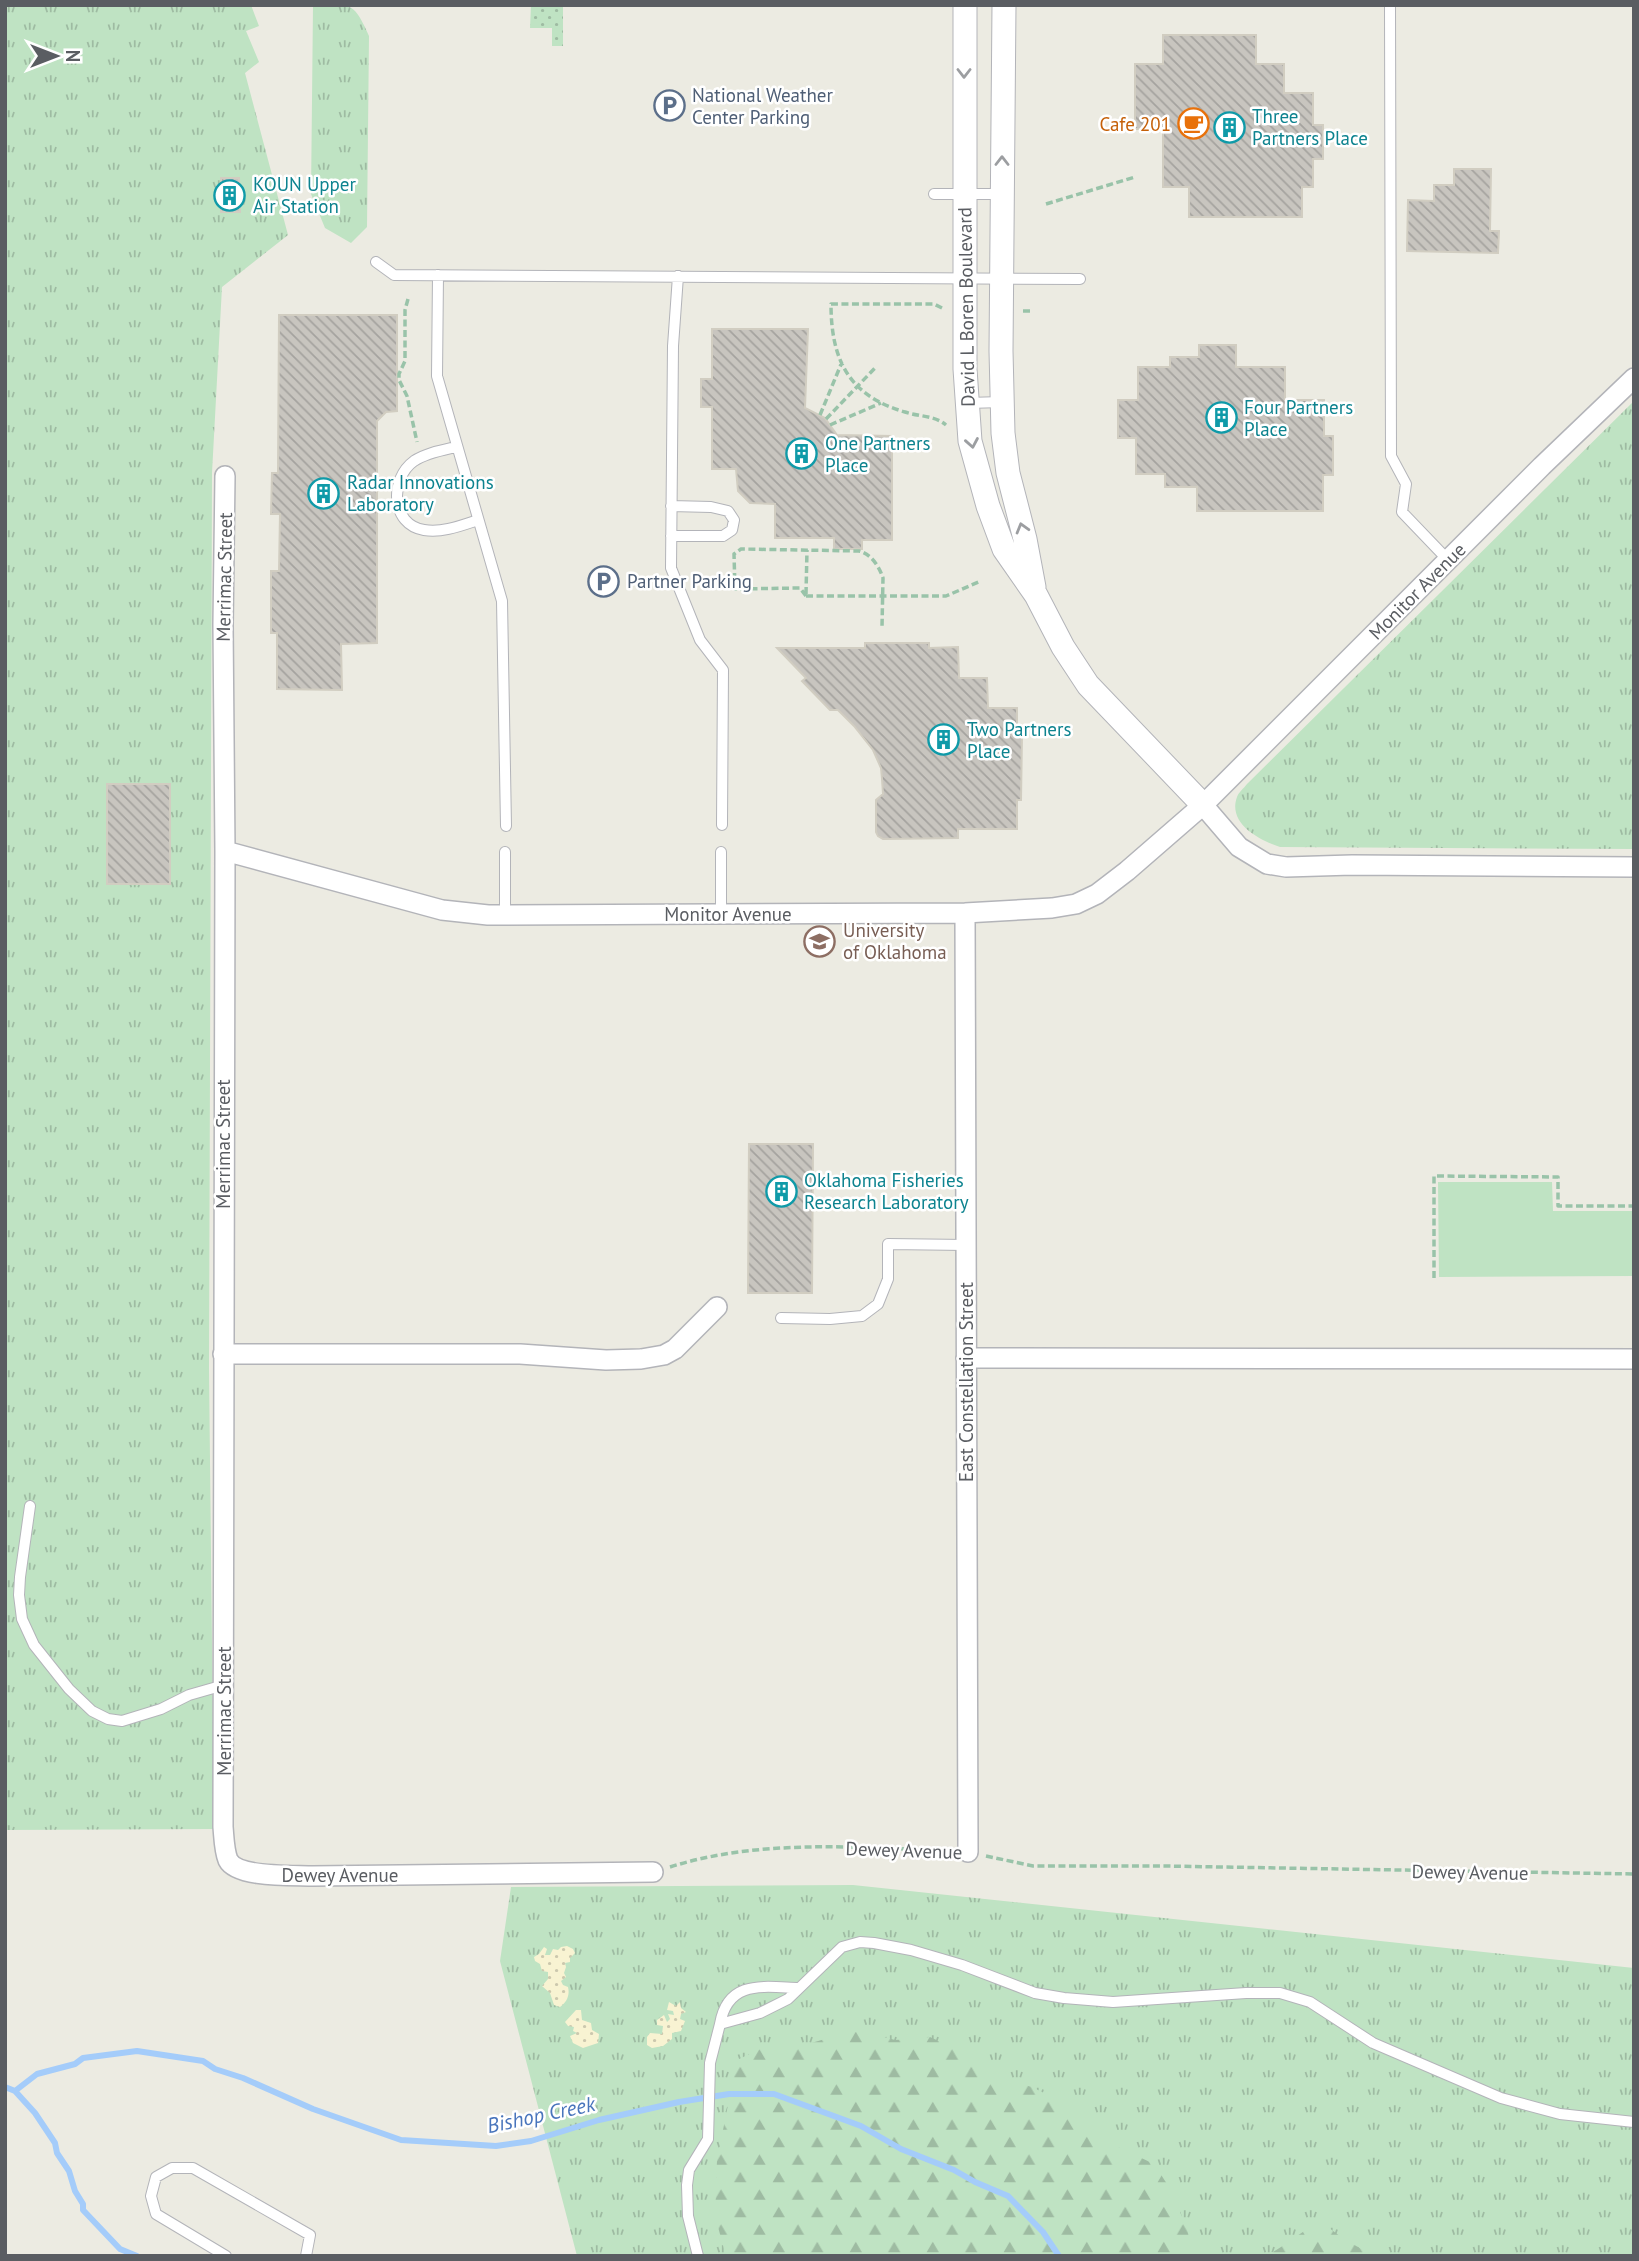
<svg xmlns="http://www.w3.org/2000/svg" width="1639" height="2261" font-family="'PT Sans',sans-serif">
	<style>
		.grass { fill: url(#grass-tufts) }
		.forest { fill: url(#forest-firs) }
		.sand { fill: url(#sand-dots) }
		.park { fill: url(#park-dots) }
		.garden { fill: #bfe3c3 }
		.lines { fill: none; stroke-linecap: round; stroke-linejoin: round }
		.stream { stroke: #a4ccfa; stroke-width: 6 }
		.building { fill: url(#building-back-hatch); stroke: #d1cdc1; stroke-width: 2 }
		.service-casing { stroke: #b3b4b9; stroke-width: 12 }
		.minor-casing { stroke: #b3b4b9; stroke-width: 22 }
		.tertiary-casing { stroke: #b3b4b9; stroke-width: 25 }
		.path { stroke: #99c3a9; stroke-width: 3.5; stroke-dasharray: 7 3.5; stroke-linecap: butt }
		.service { stroke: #fff; stroke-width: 10 }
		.minor { stroke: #fff; stroke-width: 19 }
		.tertiary { stroke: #fff; stroke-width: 23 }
		.oneway { stroke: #9c9ea1 }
		.labels { text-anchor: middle; stroke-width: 5; stroke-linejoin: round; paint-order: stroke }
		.service-label { font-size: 19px; fill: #4e5e75; stroke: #fff; text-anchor: start }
		.culture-label { font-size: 19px; fill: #0d838f; stroke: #fff; text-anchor: start }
		.food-label { font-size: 19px; fill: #c56008; stroke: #fff; text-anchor: end }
		.street-label { font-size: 19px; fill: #5a5d62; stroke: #fff }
		.education-label { font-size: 19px; fill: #785e54; stroke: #fff; text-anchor: start }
		.water-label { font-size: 21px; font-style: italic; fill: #4975bc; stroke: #fff }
	</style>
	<defs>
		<pattern id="grass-tufts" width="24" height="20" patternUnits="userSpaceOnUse" patternTransform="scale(1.75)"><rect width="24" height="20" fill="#bfe3c3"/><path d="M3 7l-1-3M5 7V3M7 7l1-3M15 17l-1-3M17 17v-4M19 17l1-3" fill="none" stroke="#9ebba2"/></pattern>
		<pattern id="forest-firs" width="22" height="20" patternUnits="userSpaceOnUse" patternTransform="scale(1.75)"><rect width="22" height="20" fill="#bfe3c3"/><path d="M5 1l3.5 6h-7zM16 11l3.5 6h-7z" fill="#9ebba2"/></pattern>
		<pattern id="sand-dots" width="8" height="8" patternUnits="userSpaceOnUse" patternTransform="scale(1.75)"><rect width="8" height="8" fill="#f8f3d2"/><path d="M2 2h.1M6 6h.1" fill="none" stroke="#ccc8ae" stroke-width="1.8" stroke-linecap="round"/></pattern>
		<pattern id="park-dots" width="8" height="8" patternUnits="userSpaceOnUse" patternTransform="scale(1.75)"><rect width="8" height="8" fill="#bfe3c3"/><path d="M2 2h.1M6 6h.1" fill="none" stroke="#9ebba2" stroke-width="1.8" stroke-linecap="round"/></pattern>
		<pattern id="building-back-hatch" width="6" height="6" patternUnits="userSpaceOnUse" patternTransform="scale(1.75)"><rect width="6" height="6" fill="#c8c5bf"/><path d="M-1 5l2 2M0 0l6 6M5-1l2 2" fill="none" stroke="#a5a39f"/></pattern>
	</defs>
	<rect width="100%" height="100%" fill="#ecebe2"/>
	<path class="grass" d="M5 5H251L259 26 246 31 259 62 245 73 288 235 222 287 212 473 209 1368 214 1829 5 1830Z
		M313 5C351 5 353 0 369 36L367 227 351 243 325 228 311 194Z
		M1634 401V849L1280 847C1261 841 1227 824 1237 797 1238 793 1244 788 1247 784Z
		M853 1885 1634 1968V2256H577L500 1961 511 1887Z"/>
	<path class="forest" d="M862 2031 895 2040 930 2037 954 2048 991 2076 1032 2087 1072 2107 1112 2144 1154 2164 1169 2187 1187 2228 1193 2256H726L715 2216 717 2160 737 2060 760 2049 808 2044 845 2033Z
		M1320 2221 1341 2237 1373 2256H1265C1284 2247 1301 2232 1320 2221Z"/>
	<path class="sand" d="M567 1946 573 1949 575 1953 570 1958V1962L565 1963 566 1967 564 1973 566 1977 561 1981 563 1985 568 1987C570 1995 567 2002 560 2007L554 2005 550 1993 542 1986 548 1979V1972L542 1971 540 1964 535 1961 534 1957 539 1954 544 1947 547 1949 545 1955H550L553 1949 558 1950 561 1947Z
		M669 2002 676 2006 680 2002 681 2008 686 2012 681 2014 680 2019 685 2021 681 2031 672 2033V2039L663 2046 652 2048 647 2045V2037L650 2033 662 2034 663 2026 657 2025V2020L664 2015 667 2022 670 2019 668 2014 674 2015 673 2011 667 2010Z
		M576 2010H581L582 2020 591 2023 592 2030 599 2034 598 2043 583 2048 573 2043 570 2036 577 2033 573 2031 574 2027 568 2026 565 2022Z"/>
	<path class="park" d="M531 5H563V46H552V28H530Z"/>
	<path class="garden" d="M1438 1182H1552L1553 1211H1634V1276L1439 1277Z"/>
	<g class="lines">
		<path class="stream" d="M5 2087 15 2091 35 2113 55 2143 57 2153 69 2171 75 2191 83 2204V2210L120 2249 137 2256
			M15 2091 37 2074 75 2064 83 2058 137 2051 203 2061 215 2069 243 2078 313 2109 401 2140 496 2146 531 2141 599 2120 679 2102 729 2094H774L861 2126 901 2149 954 2170 975 2182 1008 2196 1043 2232 1059 2256"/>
	</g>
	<path class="building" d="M1163 35H1256V64H1284V93H1313V125H1323V159H1313V187H1302V217H1189V187H1163V129H1135V64H1163Z
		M1454 169H1491L1490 231H1499L1498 253 1407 251 1408 200 1434 201V185H1454Z
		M221 178H239L240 212H221Z
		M279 315H397V411L386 412 377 421V643L341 644 342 690 277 689V633H271V571H279L280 514H271L272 473H278Z
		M712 329H808L805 408 825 418 837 435 892 436V540H862V549H834V538H775V504L750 503 738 491 736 469H712V407H701V379H712Z
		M1199 345H1236V367H1285V400H1324V436H1333V475H1323V511H1197V487H1165V474H1136V438H1118V400H1138V367H1170V357H1199Z
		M865 643H929V648L958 647 959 678H987L988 708H1017V737L1022 736 1021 800H1017V829H958V838L883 839 878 836 876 832V800L883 794 882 779 881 768 873 750 854 726 838 710H830L802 681 806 678 777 648H865Z
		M107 784H170V884H107Z
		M749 1144H813L812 1293H748Z"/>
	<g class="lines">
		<defs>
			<path id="service" d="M1390 5 1391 456 1406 484 1402 512 1448 560
				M934 194H1002
				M376 262 394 275 1080 279
				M438 275 437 376 502 601 506 826
				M678 276 673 346 671 568 700 640 723 670 722 825
				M968 403 1002 402
				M456 447C443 450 426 453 414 461 389 479 391 525 424 530 442 533 460 526 478 520
				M671 536H723L732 530 734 520 728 511 711 507 671 506
				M505 852V915
				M721 914V852
				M781 1318 830 1319 862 1316 878 1304 888 1279V1244L966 1245
				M30 1506 20 1577 19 1595 22 1619 34 1645 69 1689 92 1711 108 1719 122 1721 161 1709 189 1695 224 1685
				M720 2024C728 1979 764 1987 799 1988
				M226 2256 156 2214 151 2196 156 2177 172 2168H193L310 2235 306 2256
				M698 2256 688 2216 687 2185 689 2170 708 2139 710 2063 720 2024 760 2013 788 1999 842 1947 860 1942 874 1943 911 1950 962 1965 1035 1993 1064 1998 1113 2002 1246 1993H1280L1310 2002 1373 2043 1501 2098 1560 2114 1634 2122"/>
			<path id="minor" d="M225 476 223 625 225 851 223 1827C224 1837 224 1850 228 1860 237 1878 294 1875 313 1876L653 1872
				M1203 805 1542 466 1634 378
				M225 851 442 910 488 915 965 913 1052 908 1076 904 1097 894 1127 871 1203 805 1239 847 1267 864 1286 867 1352 865 1634 867
				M965 913 968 1852
				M223 1354H520L606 1360 641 1359 664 1355 675 1349 717 1307
				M966 1358 1634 1359"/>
			<path id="tertiary" d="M965 5V369L970 441 988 506 1004 549 1036 595 1063 647 1088 685 1203 805
				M1004 5 1001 351 1003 433 1008 473 1025 539 1034 587"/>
		</defs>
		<use href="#service" class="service-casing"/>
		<use href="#minor" class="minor-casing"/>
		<use href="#tertiary" class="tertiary-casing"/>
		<path class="path" d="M1046 204 1135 177
			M408 299 405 310V361L399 374V380L407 396 417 442
			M942 308 934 304H831C831 360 849 396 905 412 920 417 934 415 946 425
			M1023 311H1033
			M820 415 842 362
			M826 419 876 367
			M830 425 881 403
			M806 594 807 550
			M806 596 800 588 735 589 734 554 741 549 859 551C871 554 879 566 883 578L882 627
			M806 596H946L981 581
			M1434 1278V1176L1558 1177V1206H1634
			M986 1856 1033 1866H1164L1634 1874
			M670 1867C758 1839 856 1847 947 1851"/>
		<use href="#service" class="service"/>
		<use href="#minor" class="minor"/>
		<use href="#tertiary" class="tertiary"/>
	</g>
	<defs><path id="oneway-chevron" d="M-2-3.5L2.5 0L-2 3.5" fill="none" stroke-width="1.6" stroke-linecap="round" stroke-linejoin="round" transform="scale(1.75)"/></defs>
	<g class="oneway">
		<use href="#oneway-chevron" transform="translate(964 73) rotate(90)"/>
		<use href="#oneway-chevron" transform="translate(1002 161) rotate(-90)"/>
		<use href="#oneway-chevron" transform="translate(972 443) rotate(80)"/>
		<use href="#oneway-chevron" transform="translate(1022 528) rotate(-106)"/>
	</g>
	<defs>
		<symbol id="parking-ring" viewBox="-11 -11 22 22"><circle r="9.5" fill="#fff" stroke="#5c6f8a" stroke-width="1.5"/><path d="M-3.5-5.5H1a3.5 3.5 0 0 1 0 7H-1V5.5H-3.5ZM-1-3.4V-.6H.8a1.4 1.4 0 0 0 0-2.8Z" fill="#5c6f8a"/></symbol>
		<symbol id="cafe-ring" viewBox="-11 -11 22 22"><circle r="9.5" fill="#fff" stroke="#e8710a" stroke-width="1.5"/><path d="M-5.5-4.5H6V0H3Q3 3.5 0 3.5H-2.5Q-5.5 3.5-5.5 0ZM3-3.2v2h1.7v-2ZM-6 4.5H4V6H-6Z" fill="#e8710a"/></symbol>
		<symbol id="building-ring" viewBox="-11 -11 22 22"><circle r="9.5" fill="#fff" stroke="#0f9aa8" stroke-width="1.5"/><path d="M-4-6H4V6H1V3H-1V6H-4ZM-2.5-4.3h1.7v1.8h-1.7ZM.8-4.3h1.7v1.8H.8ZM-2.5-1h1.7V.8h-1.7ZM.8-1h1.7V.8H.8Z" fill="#0f9aa8"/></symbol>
		<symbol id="university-ring" viewBox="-11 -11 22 22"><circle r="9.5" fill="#fff" stroke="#8d6e63" stroke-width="1.5"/><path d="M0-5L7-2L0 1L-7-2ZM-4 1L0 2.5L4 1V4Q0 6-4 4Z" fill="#8d6e63"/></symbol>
	</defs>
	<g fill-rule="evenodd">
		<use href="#parking-ring" x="652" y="88" width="35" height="35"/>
		<use href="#cafe-ring" x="1176" y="106" width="35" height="35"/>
		<use href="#building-ring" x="1212" y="110" width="35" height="35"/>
		<use href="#building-ring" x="212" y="178" width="35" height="35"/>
		<use href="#building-ring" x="1204" y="400" width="35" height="35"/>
		<use href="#building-ring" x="784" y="436" width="35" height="35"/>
		<use href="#building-ring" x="306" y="476" width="35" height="35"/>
		<use href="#parking-ring" x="586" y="564" width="35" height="35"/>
		<use href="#building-ring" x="926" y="722" width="35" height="35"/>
		<use href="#university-ring" x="802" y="924" width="35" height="35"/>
		<use href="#building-ring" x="764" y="1174" width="35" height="35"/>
	</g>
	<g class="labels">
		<g class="service-label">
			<text x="692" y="102">National Weather<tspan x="692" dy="22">Center Parking</tspan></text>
			<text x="627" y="588">Partner Parking</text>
		</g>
		<g class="culture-label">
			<text x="1252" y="123">Three<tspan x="1252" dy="22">Partners Place</tspan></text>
			<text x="253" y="191">KOUN Upper<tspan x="253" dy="22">Air Station</tspan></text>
			<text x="1244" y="414">Four Partners<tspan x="1244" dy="22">Place</tspan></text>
			<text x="825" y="450">One Partners<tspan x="825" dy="22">Place</tspan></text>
			<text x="347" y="489">Radar Innovations<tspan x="347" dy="22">Laboratory</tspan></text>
			<text x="967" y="736">Two Partners<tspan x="967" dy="22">Place</tspan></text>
			<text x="804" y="1187">Oklahoma Fisheries<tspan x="804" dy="22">Research Laboratory</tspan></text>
		</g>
		<g class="food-label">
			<text x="1171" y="131">Cafe 201</text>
		</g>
		<g class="street-label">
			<text transform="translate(966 307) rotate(-91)" y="7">David L Boren Boulevard</text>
			<text transform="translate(224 577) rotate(-89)" y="7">Merrimac Street</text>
			<text transform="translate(1417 591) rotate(-45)" y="7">Monitor Avenue</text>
			<text x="728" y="921">Monitor Avenue</text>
			<text transform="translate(223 1144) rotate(-90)" y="7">Merrimac Street</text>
			<text transform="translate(966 1382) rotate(-90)" y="7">East Constellation Street</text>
			<text transform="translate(224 1711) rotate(-90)" y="7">Merrimac Street</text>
			<text transform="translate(904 1850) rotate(2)" y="7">Dewey Avenue</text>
			<text transform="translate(1470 1872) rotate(1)" y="7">Dewey Avenue</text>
			<text x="340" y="1882">Dewey Avenue</text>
		</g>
		<g class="education-label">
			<text x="843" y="937">University<tspan x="843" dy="22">of Oklahoma</tspan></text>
		</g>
		<g class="water-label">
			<text transform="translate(541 2115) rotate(-12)" y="7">Bishop Creek</text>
		</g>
	</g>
	<rect width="1639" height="2261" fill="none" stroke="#5a5d62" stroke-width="14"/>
	<g transform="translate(56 56) rotate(90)" stroke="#ffffff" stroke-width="5" paint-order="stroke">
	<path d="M0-5L12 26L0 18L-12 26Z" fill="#5a5d62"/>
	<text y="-10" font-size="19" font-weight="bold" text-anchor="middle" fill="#5a5d62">N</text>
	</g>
</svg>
